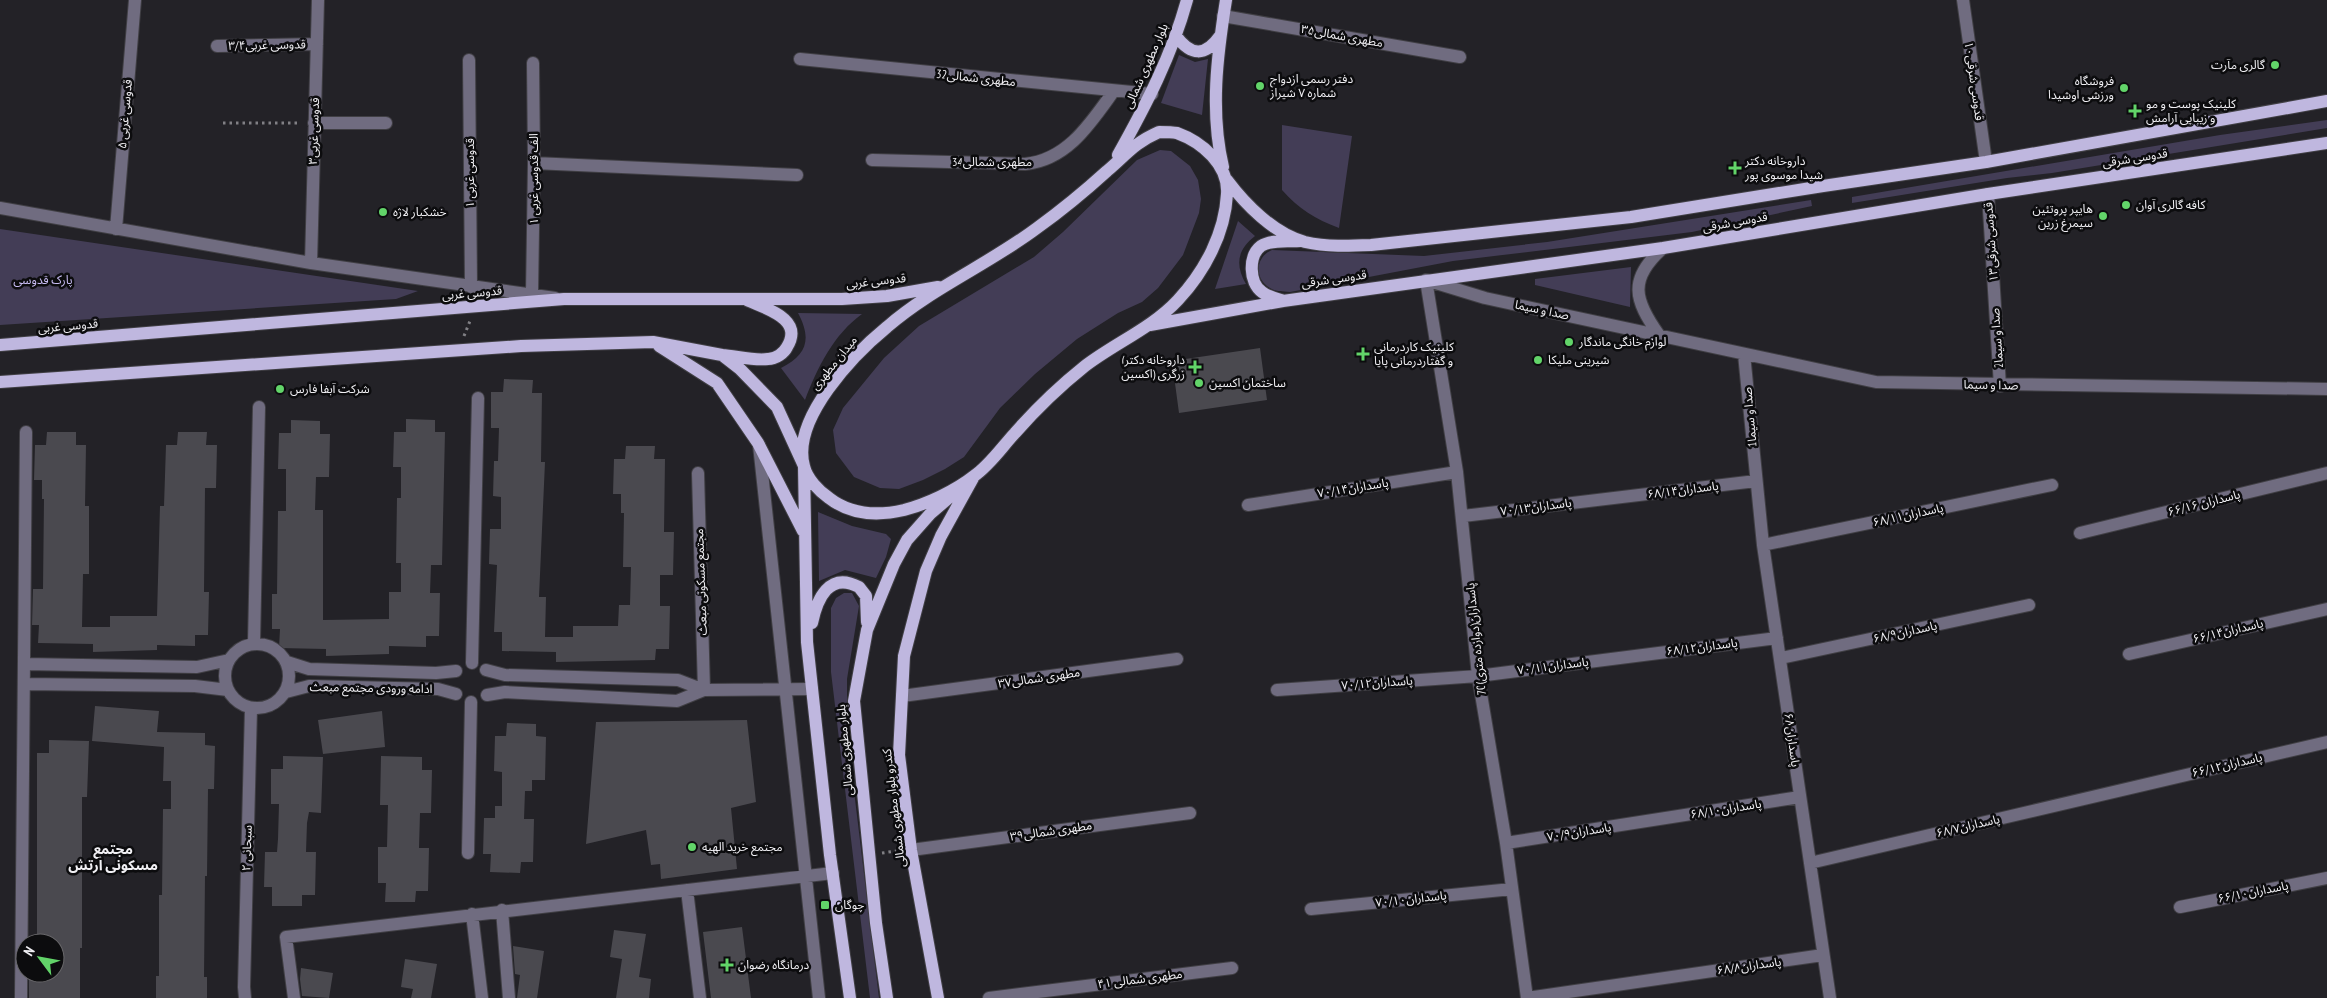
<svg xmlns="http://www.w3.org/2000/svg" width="2327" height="998" font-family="'PT Sans Narrow','Noto Sans Arabic',sans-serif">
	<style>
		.green { fill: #433d56 }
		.building { fill: #4a494f }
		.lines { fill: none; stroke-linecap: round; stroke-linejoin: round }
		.minor-casing { stroke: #403f44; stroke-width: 14 }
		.major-casing { stroke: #403f44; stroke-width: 14 }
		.path { stroke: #818085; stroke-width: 3; stroke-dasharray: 2.5 4; stroke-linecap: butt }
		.minor { stroke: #706c80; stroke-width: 12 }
		.major { stroke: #bfb7df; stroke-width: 12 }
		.poi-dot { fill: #62d469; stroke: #0c0c0e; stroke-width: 2 }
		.labels { text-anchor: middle; stroke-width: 5; stroke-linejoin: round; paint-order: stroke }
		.street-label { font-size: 12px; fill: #f1f0f4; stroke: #0c0c0e }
		.poi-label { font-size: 12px; fill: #f1f0f4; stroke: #0c0c0e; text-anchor: start }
		.park-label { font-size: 12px; fill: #cabef6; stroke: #0c0c0e }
		.neighbourhood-label { font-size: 14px; font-weight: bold; fill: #f1f0f4; stroke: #0c0c0e }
	</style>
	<rect width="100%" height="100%" fill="#232227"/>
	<path class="green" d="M1179 55 1195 62 1208 59 1202 115 1161 103Z
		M2327 120V128L2052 173 2007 178 1852 203V197L2220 135Z
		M1282 125 1352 136 1339 228C1315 219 1299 209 1282 190Z
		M1160 150 1171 151 1190 166 1198 180 1201 199 1199 213 1183 255 1158 288 1142 302 1118 313 1077 339 1035 374 1000 408 964 457 945 469 923 480 899 489 880 488 854 477 836 453 833 430 843 408 884 358 919 326 1034 257 1063 232 1137 160Z
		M1811 200 1812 206 1692 232 1453 261 1290 292C1283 291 1276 292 1270 288 1254 279 1255 257 1272 250L1424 256 1547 242Z
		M1238 221 1255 236C1237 250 1235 265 1246 284L1215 289Z
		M0 229 418 291 396 299 0 325Z
		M1631 267 1630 307 1535 285V279Z
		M798 313 862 314C834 334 817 368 805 400L781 368C807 355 812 339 798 313Z
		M818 512 852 526 886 534 891 539 886 557 876 578 845 570 819 581Z
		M844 593H852L859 606 847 679V733L879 998H870L831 672V608L836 598Z"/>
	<path class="building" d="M1260 348 1267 400 1179 413 1172 361Z
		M504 379 533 380 532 393H542L541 462H545L539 597H546L545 637H573V626H618L619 605H630L631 567H623L624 513H621V494H613L614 459H625L626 446H655L654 459H665L664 532H674L673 575H660V606H670L669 649H656L655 660 556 662V652L502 651V632H494L497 565 489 564 490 529H501V497L493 496 494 461H498L499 428H491V392H503Z
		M406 419 435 420V432H445L442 565H431L430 593H440L439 636H426V647L389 646V654L326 656V649L279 648 280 629H272V594H277L278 511H286V469H278L279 433H291V420L320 421V434H330L329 477H316L315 510H323V620L389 619V592H401V563H396L397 498H401V467H393L394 432H406Z
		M47 432H76V445H86L85 506H89V574H83L82 627H110V616H157L160 506H164L166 445H177L178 432H207L206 445H217L216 488H205L204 592H209L208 635H195V646L157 645V650L93 652V644L38 643 39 625H32L33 589H43L44 499H42V480H34L35 445H46Z
		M95 706 159 711 157 732 205 733V745L215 746 214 789H208L207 876H205L204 977H207V998H156V976H159V895H162L163 809H171V781H163L164 747 92 741Z
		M382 711 385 747 323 754 318 720Z
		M747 720 756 802 731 808 737 869 661 879 660 864 651 865 646 830 586 844 596 722Z
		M507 723 536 724V736L546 737 545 780H532V791H525L524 819H534L533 862H521L520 873 490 872 491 854H483L484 818H495V806H502V772L494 771 495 736H506Z
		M49 740 89 741 87 797H82V948H80V998H29V973H55V943H37V753H49Z
		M283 756 323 757 321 813 309 812 307 823 306 852H316L315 895H302V906H272V887H264L265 852H277L278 839 279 804H271V769H283Z
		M381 756 422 757V770H432L431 813H420L419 848H429L428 891H416L415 902H385L386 883H378V847H387L388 805H380Z
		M742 927 751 998H711L703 932Z
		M614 930 646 934 639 977 651 979 649 998H616L622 959 610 957Z
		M513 946 544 951 537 998H517L520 975 515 974Z
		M405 959 437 964 431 998H411L413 989 401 987Z
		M301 968 333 973 329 998 302 996 300 979Z"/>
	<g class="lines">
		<defs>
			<path id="minor" d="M1963 0 1986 162
				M1223 16 1460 57
				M217 46 317 44
				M800 59 1152 94
				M469 60 471 287
				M314 123H386
				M872 160 1025 164C1067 160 1090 124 1113 92
				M534 163 797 175
				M1988 194 2000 386
				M0 208 311 263 555 298
				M116 229 135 0
				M311 263 318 0
				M532 294 534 163 533 63
				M1659 335C1634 300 1628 279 1663 248
				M1744 354 1763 545 1830 998
				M759 445 819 998
				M698 473 704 690
				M1248 505 1457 472
				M1463 516 1756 481
				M2080 533 2327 473
				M1763 545 2052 485
				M254 643 259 407
				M225 676a32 32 0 1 1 64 0a32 32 0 1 1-64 0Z
				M2129 654 2327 609
				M1781 658 2029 605
				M287 662 309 669 436 673 456 671
				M472 663 478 398
				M24 664 197 667 229 660
				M486 670 505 675 678 680 704 690 812 689
				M24 684 195 686 228 690
				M1277 690 1478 676 1777 638
				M286 692 309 686 438 689 456 694
				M487 695 505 692 677 701 704 690
				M902 696 1177 659
				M1506 843 1800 797
				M911 850 1190 813
				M468 853 471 702
				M1810 863 2327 742
				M687 890 700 998
				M2180 907 2327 878
				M1311 909 1512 889
				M502 910 509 998
				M472 914 482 998
				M1823 955 1527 998 1506 843 1478 676 1457 472 1426 280 1485 298 1876 382 2327 389
				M21 998 26 432
				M245 998 244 987 251 708
				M294 998 286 937 833 873
				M989 998 1232 968"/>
			<path id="major" d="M1176 36C1191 56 1205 57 1220 36
				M1159 132C1165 132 1172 132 1177 133 1202 142 1229 165 1227 194 1225 233 1205 271 1178 300 1152 328 1115 343 1085 366 1060 386 1036 409 1015 433 1002 447 990 465 974 476 955 491 927 504 904 510 878 516 851 515 829 498 819 491 807 479 804 466 791 419 854 354 887 327 932 288 989 264 1037 228 1062 210 1085 191 1107 171 1127 154 1134 143 1159 132Z
				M1118 155C1146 105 1172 55 1187 0
				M1223 167C1210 112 1217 56 1226 0
				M1227 180C1245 204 1274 234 1305 242 1327 247 1349 246 1371 245L1631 217 1823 186 1986 162 2327 101
				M1281 300C1274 298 1267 296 1262 292 1249 283 1248 256 1261 246 1272 239 1288 242 1300 241
				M1150 325 1283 301 1663 248 1988 194 2327 143
				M0 345 564 299H842L887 296 938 287
				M659 346 717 383 758 443 803 531
				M722 355C736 356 754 361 768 359 776 359 784 353 787 347 804 319 767 309 747 300
				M0 382 521 346 653 342 722 355 740 369 777 407 804 466 807 642 830 855 850 998
				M812 623C817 599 829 571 859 587L866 596 867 622
				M887 998 876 923 854 701 867 630 894 564 907 540 930 514 951 496
				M938 998 911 850 899 755 904 656 926 571 941 536 973 478"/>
		</defs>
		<use href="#minor" class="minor-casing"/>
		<use href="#major" class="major-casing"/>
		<path class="path" d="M223 123H300
			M464 336 470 321
			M882 853 896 851"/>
		<use href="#minor" class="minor"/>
		<use href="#major" class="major"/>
	</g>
	<g class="poi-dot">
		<circle cx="2275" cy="65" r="5"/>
		<circle cx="1260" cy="86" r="5"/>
		<circle cx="2124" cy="88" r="5"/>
		<path d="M2132.5 103.5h5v5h5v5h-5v5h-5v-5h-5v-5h5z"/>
		<path d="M1732.5 160.5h5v5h5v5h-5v5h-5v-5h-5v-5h5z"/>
		<circle cx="2126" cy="205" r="5"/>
		<circle cx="383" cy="212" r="5"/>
		<circle cx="2103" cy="216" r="5"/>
		<circle cx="1569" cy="342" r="5"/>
		<path d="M1360.5 346.5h5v5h5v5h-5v5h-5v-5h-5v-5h5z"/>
		<circle cx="1538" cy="360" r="5"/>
		<path d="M1192.5 359.5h5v5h5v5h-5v5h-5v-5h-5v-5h5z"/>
		<circle cx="1199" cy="383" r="5"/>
		<circle cx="280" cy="389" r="5"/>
		<circle cx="692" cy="847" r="5"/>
		<rect x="820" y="900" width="10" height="10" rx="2.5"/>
		<path d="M724.5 957.5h5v5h5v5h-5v5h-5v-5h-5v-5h5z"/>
	</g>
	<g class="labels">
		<g class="street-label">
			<text transform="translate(1342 36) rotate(10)" y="4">مطهرى شمالى۳۵</text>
			<text transform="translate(267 45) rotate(-1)" y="4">قدوسی غربی۳/۴</text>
			<text transform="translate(1146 66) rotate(-66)" y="4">بلوار مطهرى شمالى</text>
			<text transform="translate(976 78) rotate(6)" y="4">32مطهرى شمالى</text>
			<text transform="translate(1974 81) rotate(82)" y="4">قدوسی شرقی۱۰</text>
			<text transform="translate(125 114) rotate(-85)" y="4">۵ قدوسی غربی</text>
			<text transform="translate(314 131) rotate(-88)" y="4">قدوسی غربی۳</text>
			<text transform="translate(2135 158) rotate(-9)" y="4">قدوسی شرقی</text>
			<text x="992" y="166">34مطهرى شمالى</text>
			<text transform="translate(470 173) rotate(-90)" y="4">۱ قدوسی غربی</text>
			<text transform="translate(534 179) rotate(-90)" y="4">۱ الف قدوسی غربی</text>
			<text transform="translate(1735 222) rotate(-10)" y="4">قدوسی شرقی</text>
			<text transform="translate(1991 242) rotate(-94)" y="4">قدوسی شرقی۱۳</text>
			<text transform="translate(1334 279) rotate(-8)" y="4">قدوسی شرقی</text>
			<text transform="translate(876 281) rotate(-6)" y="4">قدوسی غربی</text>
			<text transform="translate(472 293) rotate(-5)" y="4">قدوسی غربی</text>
			<text transform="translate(1542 310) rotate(12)" y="4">صدا و سیما</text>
			<text transform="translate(68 326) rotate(-5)" y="4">قدوسی غربی</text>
			<text transform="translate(1997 338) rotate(-94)" y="4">2صدا و سیما</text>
			<text transform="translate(834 363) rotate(-51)" y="4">میدان مطهری</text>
			<text transform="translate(1991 385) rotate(1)" y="4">صدا و سیما</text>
			<text transform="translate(1750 417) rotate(-95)" y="4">1صدا و سیما</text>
			<text transform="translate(1353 488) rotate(-9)" y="4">پاسداران۷۰/۱۴</text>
			<text transform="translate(1683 490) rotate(-7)" y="4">پاسداران۶۸/۱۴</text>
			<text transform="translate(2204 503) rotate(-14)" y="4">پاسداران ۶۶/۱۶</text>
			<text transform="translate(1536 507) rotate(-7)" y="4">پاسداران۷۰/۱۳</text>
			<text transform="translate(1908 515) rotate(-12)" y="4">پاسداران۶۸/۱۱</text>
			<text transform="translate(701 582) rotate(-92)" y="4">مجتمع مسکونی مبعث</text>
			<text transform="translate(2228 631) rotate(-13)" y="4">پاسداران۶۶/۱۴</text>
			<text transform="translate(1905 632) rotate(-12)" y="4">پاسداران۶۸/۹</text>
			<text transform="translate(1476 639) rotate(-96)" y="4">70پاسداران(دوازده متری)</text>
			<text transform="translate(1702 647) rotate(-7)" y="4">پاسداران۶۸/۱۲</text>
			<text transform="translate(1553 666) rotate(-7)" y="4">پاسداران۷۰/۱۱</text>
			<text transform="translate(1039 678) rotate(-8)" y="4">مطهرى شمالى۳۷</text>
			<text transform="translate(1377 683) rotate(-4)" y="4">پاسداران۷۰/۱۲</text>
			<text transform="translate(371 688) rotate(1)" y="4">ادامه ورودی مجتمع مبعث</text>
			<text transform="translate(1792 740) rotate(82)" y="4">پاسداران۶۸</text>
			<text transform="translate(845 750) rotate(-95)" y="4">بلوار مطهری شمالی</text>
			<text transform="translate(2227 765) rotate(-13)" y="4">پاسداران۶۶/۱۲</text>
			<text transform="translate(894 808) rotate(-97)" y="4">کندرو بلوار مطهری شمالی</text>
			<text transform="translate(1726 809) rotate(-9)" y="4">پاسداران۶۸/۱۰</text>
			<text transform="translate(1968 826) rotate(-13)" y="4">پاسداران۶۸/۷</text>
			<text transform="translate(1051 831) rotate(-8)" y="4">مطهرى شمالى۳۹</text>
			<text transform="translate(1579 832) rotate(-9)" y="4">پاسداران۷۰/۹</text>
			<text transform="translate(247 848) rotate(-88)" y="4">سبحانی ۲</text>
			<text transform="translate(2253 892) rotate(-11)" y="4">پاسداران۶۶/۱۰</text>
			<text transform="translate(1411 899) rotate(-6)" y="4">پاسداران۷۰/۱۰</text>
			<text transform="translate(1749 966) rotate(-8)" y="4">پاسداران۶۸/۸</text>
			<text transform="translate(1140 979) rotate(-7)" y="4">۴۱ مطهرى شمالى</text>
		</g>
		<g class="poi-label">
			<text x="2265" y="69" text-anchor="end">گالری مآرت</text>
			<text x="1270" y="83">دفتر رسمی ازدواج<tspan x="1270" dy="14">شماره ۷ شیراز</tspan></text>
			<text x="2114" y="85" text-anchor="end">فروشگاه<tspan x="2114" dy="14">ورزشی اوشیدا</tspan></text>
			<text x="2146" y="108">کلینیک پوست و مو<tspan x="2146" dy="14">و زیبایی آرامش</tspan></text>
			<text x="1745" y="165">داروخانه دکتر<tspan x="1745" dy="14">شیدا موسوی پور</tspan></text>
			<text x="2136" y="209">کافه گالری آوان</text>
			<text x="2093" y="213" text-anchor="end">هایپر پروتئین<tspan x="2093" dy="14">سیمرغ زرین</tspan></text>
			<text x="393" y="216">خشکبار لاژه</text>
			<text x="1579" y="346">لوازم خانگی ماندگار</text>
			<text x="1374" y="351">کلینیک کاردرمانی<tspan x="1374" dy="14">و گفتاردرمانی پایا</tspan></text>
			<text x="1185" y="364" text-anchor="end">(داروخانه دکتر<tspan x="1185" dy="14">زرگری (اکسین</tspan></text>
			<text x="1548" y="364">شیرینى ملیکا</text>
			<text x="1209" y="387">ساختمان اکسین</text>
			<text x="290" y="393">شرکت آبفا فارس</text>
			<text x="702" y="851">مجتمع خرید الهیه</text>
			<text x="835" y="909">چوگان</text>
			<text x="738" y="969">درمانگاه رضوان</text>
		</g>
		<g class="park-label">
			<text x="43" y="284">پارک قدوسی</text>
		</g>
		<g class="neighbourhood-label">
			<text x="113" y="854">مجتمع<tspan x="113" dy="16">مسکونی ارتش</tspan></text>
		</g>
	</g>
	<g transform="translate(40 958) rotate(302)"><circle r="24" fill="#0c0c0e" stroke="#68676a"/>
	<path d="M0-4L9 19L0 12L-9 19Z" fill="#62d469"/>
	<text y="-8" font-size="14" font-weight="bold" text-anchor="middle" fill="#f1f0f4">N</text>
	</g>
</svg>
